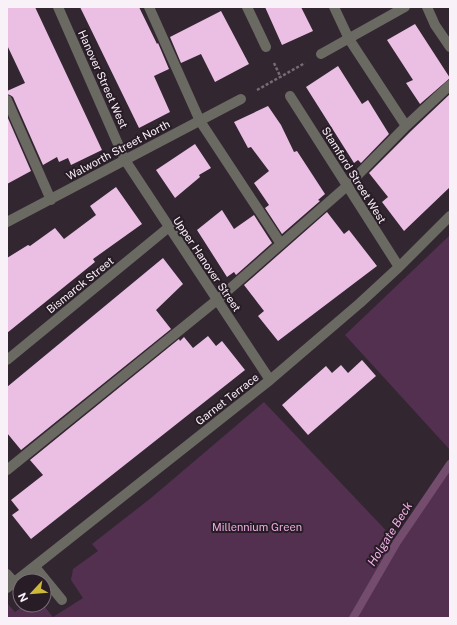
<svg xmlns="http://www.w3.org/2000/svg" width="457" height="625" font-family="'Public Sans',sans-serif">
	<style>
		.green { fill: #53304f }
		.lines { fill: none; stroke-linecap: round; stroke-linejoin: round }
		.stream { stroke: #744d6e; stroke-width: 8 }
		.building { fill: #ebbee4 }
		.path { stroke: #766c74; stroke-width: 2.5; stroke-dasharray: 3 2; stroke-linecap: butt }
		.service { stroke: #6a6962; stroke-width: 10 }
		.minor { stroke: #6a6962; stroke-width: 10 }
		.labels { text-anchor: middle; stroke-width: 4; stroke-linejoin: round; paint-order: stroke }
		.street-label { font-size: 11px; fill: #f9f1f8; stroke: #281c26 }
		.park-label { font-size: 11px; fill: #eaabe1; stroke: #281c26 }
		.water-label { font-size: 12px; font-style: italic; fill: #f2b2e8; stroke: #281c26 }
	</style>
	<rect width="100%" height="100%" fill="#322630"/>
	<path class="green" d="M450 235V450L345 335Z
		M264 402 397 542 450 460V618H7V603L15 612 25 605H40L45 607 53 617 83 598 71 580 73 569 98 551 92 544 151 498Z"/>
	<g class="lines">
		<path class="stream" d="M353 618 397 542 450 464"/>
	</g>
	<path class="building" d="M7 7H35L102 150 71 165 68 158 59 162 57 157 43 165 13 97 10 95 7 94V91L25 83 7 45Z
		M80 7H139L157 44 158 43 169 69 154 76 170 112 139 128Z
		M265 7H301L313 31 282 45Z
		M221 11 249 64 215 82 201 54 181 63 170 37Z
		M415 24 450 78 420 104 406 83 413 80 387 40Z
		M338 66 362 104 368 100 389 134 361 163 358 160 354 163 306 87Z
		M450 94V187L404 231 382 202 388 197 369 173 411 131Z
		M268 106 281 125 294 152 297 151 325 194 318 200 320 201 282 234 265 208 269 205 254 183 269 171 251 147 248 148 234 122Z
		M7 116 31 171 7 184Z
		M195 144 211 168 199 175 200 177 175 198 156 170Z
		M116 187 142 224 93 259 95 262 7 333V258L28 245 30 246 55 228 64 239 96 215 90 206Z
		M222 210 234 229 254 215 272 243 236 275 234 272 227 277 197 230Z
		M327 212 344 234 349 230 377 266 278 341 258 316 264 311 244 285Z
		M163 258 183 284 156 310 171 329 21 450 7 433V387Z
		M208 336 216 346 222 341 245 370 31 539 12 515 19 510 11 500 43 475 30 460 179 339 180 341 184 337 193 348Z
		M362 360 376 376 308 435 282 405 326 366 332 373 341 365 348 373Z"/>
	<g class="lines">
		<path class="path" d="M274 63 281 78
			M257 90 305 63"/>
		<path class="service" d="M149 7 200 121 281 244
			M334 7 349 39 406 126
			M7 100 51 200
			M7 470 217 300 347 186 406 126 450 85
			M35 567 62 600
			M7 574 15 583"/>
		<path class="minor" d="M58 7 125 160 270 380
			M247 7 266 47
			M427 7 435 25 450 47
			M321 54 405 7
			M290 96 399 267
			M7 222 241 99
			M7 360 169 227
			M7 588 270 380 360 303 399 267 450 216"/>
	</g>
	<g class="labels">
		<g class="street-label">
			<text transform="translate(103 79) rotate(66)" y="4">Hanover Street West</text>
			<text transform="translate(118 150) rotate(-28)" y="4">Walworth Street North</text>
			<text transform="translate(354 175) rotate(58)" y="4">Stamford Street West</text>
			<text transform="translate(207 264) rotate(56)" y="4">Upper Hanover Street</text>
			<text transform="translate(80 285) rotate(-39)" y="4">Bismarck Street</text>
			<text transform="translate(227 399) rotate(-38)" y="4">Garnet Terrace</text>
		</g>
		<g class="park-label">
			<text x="257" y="531">Millennium Green</text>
		</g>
		<g class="water-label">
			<text transform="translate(390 534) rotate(-58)" y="4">Holgate Beck</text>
		</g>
	</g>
	<rect width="457" height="625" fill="none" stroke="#f9f1f8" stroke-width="16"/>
	<g transform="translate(32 593) rotate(244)"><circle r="19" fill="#281c26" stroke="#7c717a"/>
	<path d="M0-3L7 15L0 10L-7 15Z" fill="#ccb939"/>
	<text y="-6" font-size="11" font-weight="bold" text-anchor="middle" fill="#f9f1f8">N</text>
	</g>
</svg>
